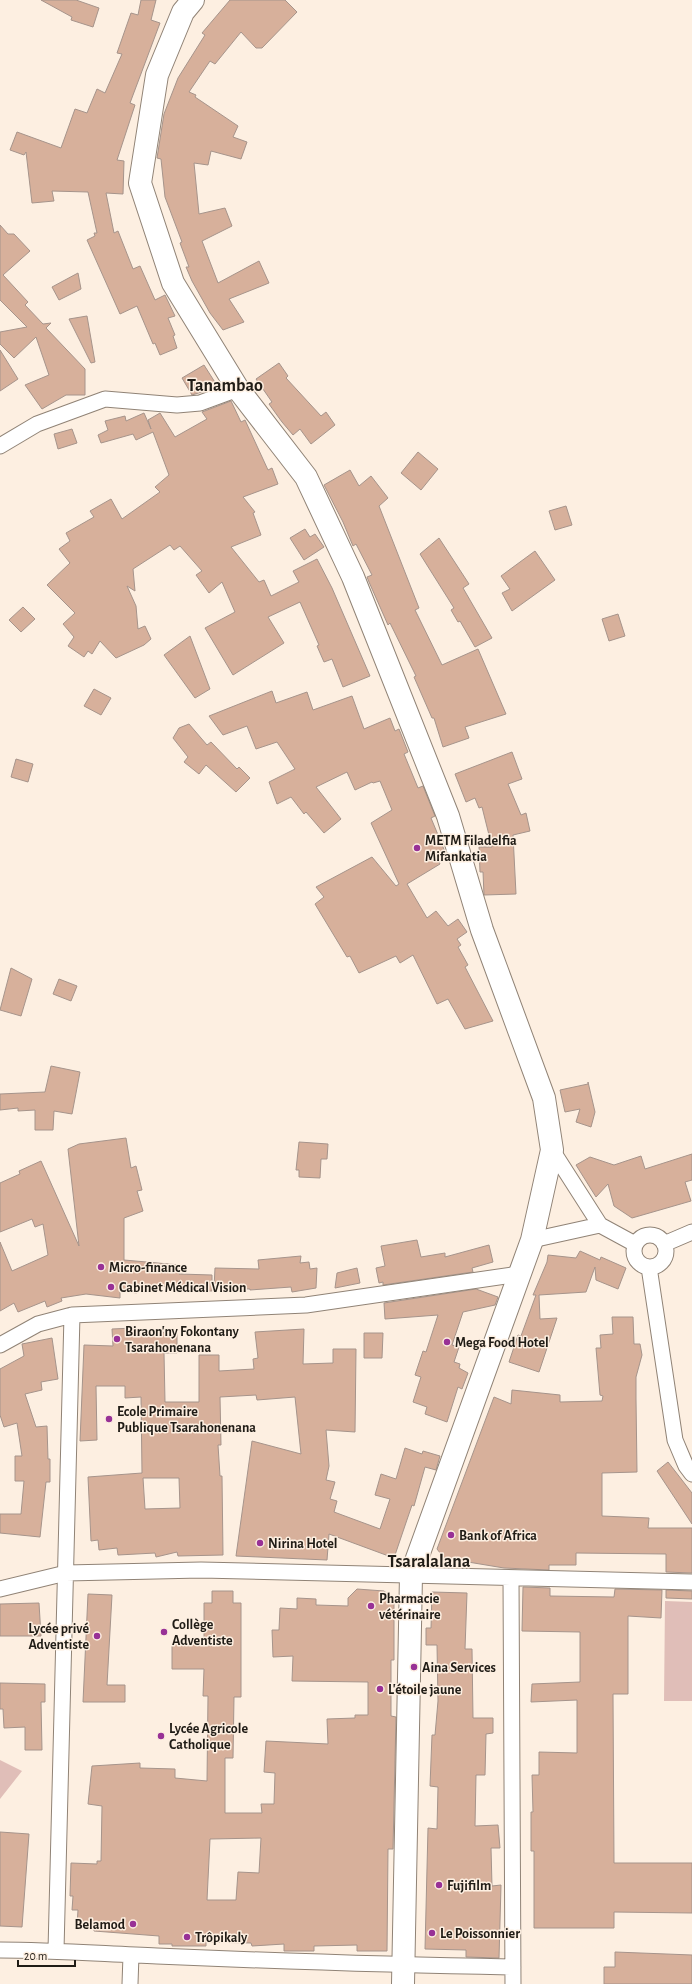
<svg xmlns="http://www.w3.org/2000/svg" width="692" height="1984" font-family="'Alegreya Sans',sans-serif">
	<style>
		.green { fill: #e0beb8 }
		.building { fill: #d7b09b; stroke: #a6948b; fill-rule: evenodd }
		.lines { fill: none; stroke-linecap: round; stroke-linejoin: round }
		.street-casing { stroke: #908376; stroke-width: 17 }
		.secondary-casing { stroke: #908376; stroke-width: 24 }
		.street { stroke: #fff; stroke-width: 15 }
		.secondary { stroke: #fff; stroke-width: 22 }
		.poi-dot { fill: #983196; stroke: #fdefe1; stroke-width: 1.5 }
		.labels { text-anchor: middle; stroke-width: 3; stroke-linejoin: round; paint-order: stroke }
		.poi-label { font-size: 14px; font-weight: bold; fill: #201c16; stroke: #fdefe1; text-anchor: start }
		.district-label { font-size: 18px; font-weight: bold; fill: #201c16; stroke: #fdefe1 }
	</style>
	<rect width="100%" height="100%" fill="#fdefe1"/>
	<path class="green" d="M665 1601 692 1602V1701H664Z
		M0 1760 22 1771 0 1799Z"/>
	<path class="building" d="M41 0H76L99 8 93 27 71 20 72 17Z
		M141 0H156L151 20 160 23 130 103 135 105 117 160 124 161 123 194 106 193 114 233 118 231 133 269 140 266 155 300 165 295 175 316 168 318 175 335 173 336 177 348 160 355 155 343 153 344 137 306 120 314 87 240 95 236 94 233H97L88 192 52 191 54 201 32 203 26 152 24 155 10 150 17 132 61 148 75 109 87 113 97 89 105 93 122 54 117 53 131 13 138 15Z
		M230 0H285L297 12 262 48H256L241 32 215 64 210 61 189 92 196 95 195 97 238 126 233 137 247 142 241 159 211 151 208 165 194 163 199 214 225 208 232 226 202 241 218 283 259 261 269 283 229 299 244 322 223 330 210 313 192 281 186 267H189L180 243 182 242 165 197 161 159 157 158 164 114 178 78 205 35 202 33Z
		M0 225 8 234H14L30 251 3 275 28 302 25 305 43 324 51 323 46 328 85 369V395H66L42 409 25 385 49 375 36 337 14 358 0 344V332L27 327 0 300Z
		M78 273 81 289 59 300 52 287Z
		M87 316 95 362 91 363 69 319Z
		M0 350 18 379 0 391Z
		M279 363 288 376 286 378 321 416 326 412 335 425 311 444 300 429 293 435 282 422 269 404 272 402 256 379Z
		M204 365 218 387 192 395 182 378Z
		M231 401 241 422 245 420 268 470 272 468 278 484 243 497 255 512 253 513 261 535 231 547 259 582 264 580 271 596 299 582 293 571 317 559 332 588 370 676 343 687 332 659 324 662 317 646 319 645 300 602 268 617 284 643 233 675 205 628 235 612 222 582 209 593 196 575 202 571 180 546 174 550 170 545 133 569 135 591 127 586 136 606 138 629 145 626 151 639 144 645 116 658 100 641 92 654 88 651 84 657 68 646 74 637 63 624 75 613 47 585 70 563 59 549 70 541 66 533 94 517 90 511 111 499 122 519 160 492 155 487 169 475 153 432 136 440 133 434 101 443 98 435 108 430 105 421 125 416 126 421 144 413 151 429 148 420 160 413 175 437 207 419 202 412Z
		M72 429 77 443 58 449 54 434Z
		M418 452 438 469 421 490 401 473Z
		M350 470 359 486 371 476 388 498 379 506 419 608 415 610 442 665 478 649 506 714 465 727 469 738 443 747 434 718H432L414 677 416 676 390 623 388 625 369 582 367 577 372 575 356 544 353 546 343 522 324 485Z
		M566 506 572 525 555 530 549 511Z
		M305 529 310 537 315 534 324 547 304 560 290 538Z
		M439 538 469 584 463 588 492 638 475 647 460 621 458 622 451 610 454 608 420 554Z
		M535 551 555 580 512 611 502 593 510 589 501 576Z
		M23 607 35 619 21 632 9 620Z
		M618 614 625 636 609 641 602 619Z
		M190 636 210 689 195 698 164 655Z
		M94 689 111 698 101 715 84 706Z
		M272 691 276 703 307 692 313 710 352 696 364 729 390 718 395 731 399 729 408 752 404 754 418 788 423 786 435 816 431 818 448 859 439 862 440 864 407 884 427 918 436 911 448 926 458 919 467 932 457 939 461 945 458 947 468 965 465 967 493 1021 465 1029 448 999 437 1004 413 955 400 963 396 956 359 973 350 956 347 957 315 904 324 897 316 887 372 857 396 886 399 884 371 823 392 810 380 781 373 783 372 782 355 790 347 772 316 787 341 819 324 833 306 812 304 814 291 797 277 804 269 782 295 769 277 742 256 749 247 726 223 735 209 716Z
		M189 724 207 745 211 742 237 769 239 767 250 778 236 792 206 765 199 774 184 762 188 757 173 738 179 728Z
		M512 752 522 779 508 784 521 815 526 813 530 831 513 835 516 894 484 895 483 872H480L479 847H492L482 807 479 808 475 798 466 802 455 774Z
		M16 759 33 764 28 782 11 777Z
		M11 968 32 979 21 1016 0 1010Z
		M59 979 77 986 71 1001 53 994Z
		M51 1066 80 1072 72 1114 54 1111 53 1130H35V1110L18 1111V1108L0 1110V1094L45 1092Z
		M588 1082 595 1112 591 1127 576 1122 580 1109 565 1112 560 1090 588 1084Z
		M126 1138 131 1168 136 1166 142 1190 137 1191 143 1211 124 1218V1260L180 1265 179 1274 212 1275V1291H190V1289L138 1284 137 1293 120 1291V1298L86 1294 61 1298 62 1301 47 1307 45 1301 18 1312 14 1303 0 1311V1242L12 1271 48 1255 43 1224 35 1227 32 1219 0 1232V1183L20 1174 19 1171 41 1161 79 1246 68 1149 79 1144Z
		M299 1142 328 1144 327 1159H321L320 1178 299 1177V1170H296Z
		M692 1154V1180L685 1182 691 1201 632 1218 614 1206 608 1184 596 1197 576 1165 590 1157 614 1165 641 1156 645 1169Z
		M417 1240 421 1257 445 1253V1257L489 1245 493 1262 472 1268 473 1272 383 1285V1282L379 1283 376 1268 385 1266 381 1246Z
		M580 1251 600 1260 601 1257 626 1268 618 1289 596 1280 595 1267 586 1292 539 1295 540 1319 557 1318 539 1372 509 1362 518 1335 521 1336 536 1295H533L547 1262 548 1255 576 1258Z
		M301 1256 300 1263 309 1262 310 1269 317 1268 316 1288 292 1292 291 1287 250 1290V1289L214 1288 215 1268 259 1269 258 1260Z
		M357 1268 360 1283 335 1288 337 1273Z
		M476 1289 498 1297 495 1305 463 1312 452 1345 459 1347 454 1362 460 1364 459 1368 468 1373 462 1389 458 1387 447 1422 425 1414 427 1407 413 1402 421 1377 415 1375 423 1351 426 1352 438 1315 385 1319 384 1303Z
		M612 1317H633L634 1344H640L642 1355 636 1377V1399L637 1472 602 1473V1516L649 1518 648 1528H692V1573L666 1572V1554L576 1553V1565H549V1570L504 1568 444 1558 437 1549 494 1397 511 1404 512 1390 560 1395V1402L602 1401 603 1396 600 1395 596 1348H601L600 1335 613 1334Z
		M134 1328 135 1333 177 1332V1353H164L165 1402H199V1355H219V1371L254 1369 253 1359 258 1358 255 1332 304 1329 303 1364 333 1363V1349H356L355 1432 326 1430 329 1466 326 1480 335 1482 330 1499 337 1501 334 1512 380 1529 390 1499 375 1495 381 1474 396 1479 405 1448 422 1454 423 1451 440 1456 436 1470 425 1467 414 1506 412 1505 394 1558 329 1534 327 1560 236 1556 252 1441 301 1454 295 1397 257 1400 256 1395 220 1397 221 1445H218L220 1476H222L223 1555 178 1556 177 1552 156 1557 155 1553 118 1555 117 1548 99 1550 98 1540 91 1541 88 1477 142 1473 141 1397 125 1398V1386H96L97 1440 80 1441 84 1345 113 1346 112 1329ZM143 1478H179L180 1508 145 1509Z
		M364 1333H383L382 1358H364Z
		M52 1338 58 1379 41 1382 42 1390 25 1394 36 1427 47 1426 48 1459H50V1482H46L40 1537 0 1533V1514H21L24 1481H15V1456H22L17 1423 4 1427 0 1415V1369L24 1356 22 1344Z
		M668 1462 692 1493V1524L657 1471Z
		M523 1587 550 1588V1596L614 1597 615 1589 662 1590 661 1618 628 1616V1694H613L614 1863H692V1913L614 1912V1928H534V1851H531V1812H533L532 1775H539V1752L577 1753V1700L531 1702 532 1684 580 1682V1632L522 1631Z
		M357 1589 384 1591 394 1599V1660H391V1716L396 1717 393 1849H388L387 1951H357V1945L314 1946V1951H284V1944L252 1946 251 1943 206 1942V1946H172V1944H159V1936L94 1931V1927L77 1926 78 1910H72L73 1896H70L71 1863 97 1864V1861H101L102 1806 88 1804 92 1766 140 1763V1768L175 1769V1778L207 1781 208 1696H203L204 1669H172V1643L204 1644V1603H212V1591H233V1603H241V1697H234L233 1758H225V1813H262L261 1804H274L275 1773 264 1772 266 1741 328 1744 327 1719 355 1718V1715H368V1682L292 1681 293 1656 273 1657 272 1630H279L280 1608 297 1609V1598L316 1599V1605L348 1606V1598ZM261 1838 259 1873 238 1872 236 1900H207L210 1839Z
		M666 1590 692 1591V1599L666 1598Z
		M432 1592 467 1593 465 1649H472L473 1718H493V1733L486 1734 485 1775H476L475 1826 498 1825 500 1848H491L492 1886 501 1885 499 1958 466 1957V1950L425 1949 428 1828 437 1829 438 1787 430 1786 432 1735H435L438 1701 437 1645H426V1628H431Z
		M88 1594 112 1595 107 1685H125V1702H83Z
		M39 1603 41 1636H0V1604Z
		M0 1683 45 1684V1702H41L42 1750H25V1727L4 1728 3 1709H0Z
		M0 1832 29 1834 22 1927 0 1926Z
		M615 1952 692 1955V1984H604V1967H615Z"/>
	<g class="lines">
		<defs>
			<path id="street" d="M0 446 37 424 105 399 177 405 200 403 238 389
				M552 1150 600 1225 635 1244
				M634 1251a16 16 0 1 1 32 0a16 16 0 1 1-32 0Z
				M532 1240 600 1225
				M664 1244 692 1232
				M649 1267 675 1440 686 1466 692 1474
				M0 1345 38 1324 72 1315
				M511 1578 513 1984
				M0 1589 66 1573 201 1570 692 1582
				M0 1950C52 1950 105 1954 157 1956 276 1961 394 1965 513 1967
				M56 1950 72 1315 306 1305 519 1274
				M130 1984 131 1955"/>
			<path id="secondary" d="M193 0 183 12 157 75 140 183 173 283 238 389 306 477 353 577 448 816 482 930 544 1098 552 1150 532 1240 411 1575 403 1984"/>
		</defs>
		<use href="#street" class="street-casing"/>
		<use href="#secondary" class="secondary-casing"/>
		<use href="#street" class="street"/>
		<use href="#secondary" class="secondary"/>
	</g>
	<g class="poi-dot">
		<circle cx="417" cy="848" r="4"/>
		<circle cx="101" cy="1267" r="4"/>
		<circle cx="111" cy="1287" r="4"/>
		<circle cx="117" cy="1339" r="4"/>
		<circle cx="447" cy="1342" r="4"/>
		<circle cx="109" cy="1419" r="4"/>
		<circle cx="451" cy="1535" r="4"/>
		<circle cx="260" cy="1543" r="4"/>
		<circle cx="371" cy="1606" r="4"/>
		<circle cx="164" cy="1632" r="4"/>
		<circle cx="97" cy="1636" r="4"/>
		<circle cx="414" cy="1667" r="4"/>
		<circle cx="380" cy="1689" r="4"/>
		<circle cx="161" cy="1736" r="4"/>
		<circle cx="439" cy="1885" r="4"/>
		<circle cx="133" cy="1924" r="4"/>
		<circle cx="432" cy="1933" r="4"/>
		<circle cx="187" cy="1937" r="4"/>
	</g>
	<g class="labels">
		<g class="poi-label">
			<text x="425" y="845">METM Filadelfia<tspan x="425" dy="16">Mifankatia</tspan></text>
			<text x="109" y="1272">Micro-finance</text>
			<text x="119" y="1292">Cabinet Médical Vision</text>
			<text x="125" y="1336">Biraon'ny Fokontany<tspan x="125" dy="16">Tsarahonenana</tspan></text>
			<text x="455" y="1347">Mega Food Hotel</text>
			<text x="117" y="1416">Ecole Primaire<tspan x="117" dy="16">Publique Tsarahonenana</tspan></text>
			<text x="459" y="1540">Bank of Africa</text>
			<text x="268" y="1548">Nirina Hotel</text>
			<text x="379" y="1603">Pharmacie<tspan x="379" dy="16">vétérinaire</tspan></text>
			<text x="172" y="1629">Collège<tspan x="172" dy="16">Adventiste</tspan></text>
			<text x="89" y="1633" text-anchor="end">Lycée privé<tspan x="89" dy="16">Adventiste</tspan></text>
			<text x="422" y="1672">Aina Services</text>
			<text x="388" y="1694">L'étoile jaune</text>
			<text x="169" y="1733">Lycée Agricole<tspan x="169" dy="16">Catholique</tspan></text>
			<text x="447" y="1890">Fujifilm</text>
			<text x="125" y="1929" text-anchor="end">Belamod</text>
			<text x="440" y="1938">Le Poissonnier</text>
			<text x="195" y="1942">Trôpikaly</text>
		</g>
		<g class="district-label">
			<text x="225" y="391">Tanambao</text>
			<text x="429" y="1567">Tsaralalana</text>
		</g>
	</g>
	<path d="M18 1960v6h57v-6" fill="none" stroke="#201c16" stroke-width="2"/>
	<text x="24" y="1960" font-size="12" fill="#201c16" stroke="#fdefe1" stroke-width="3" paint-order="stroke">20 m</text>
</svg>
